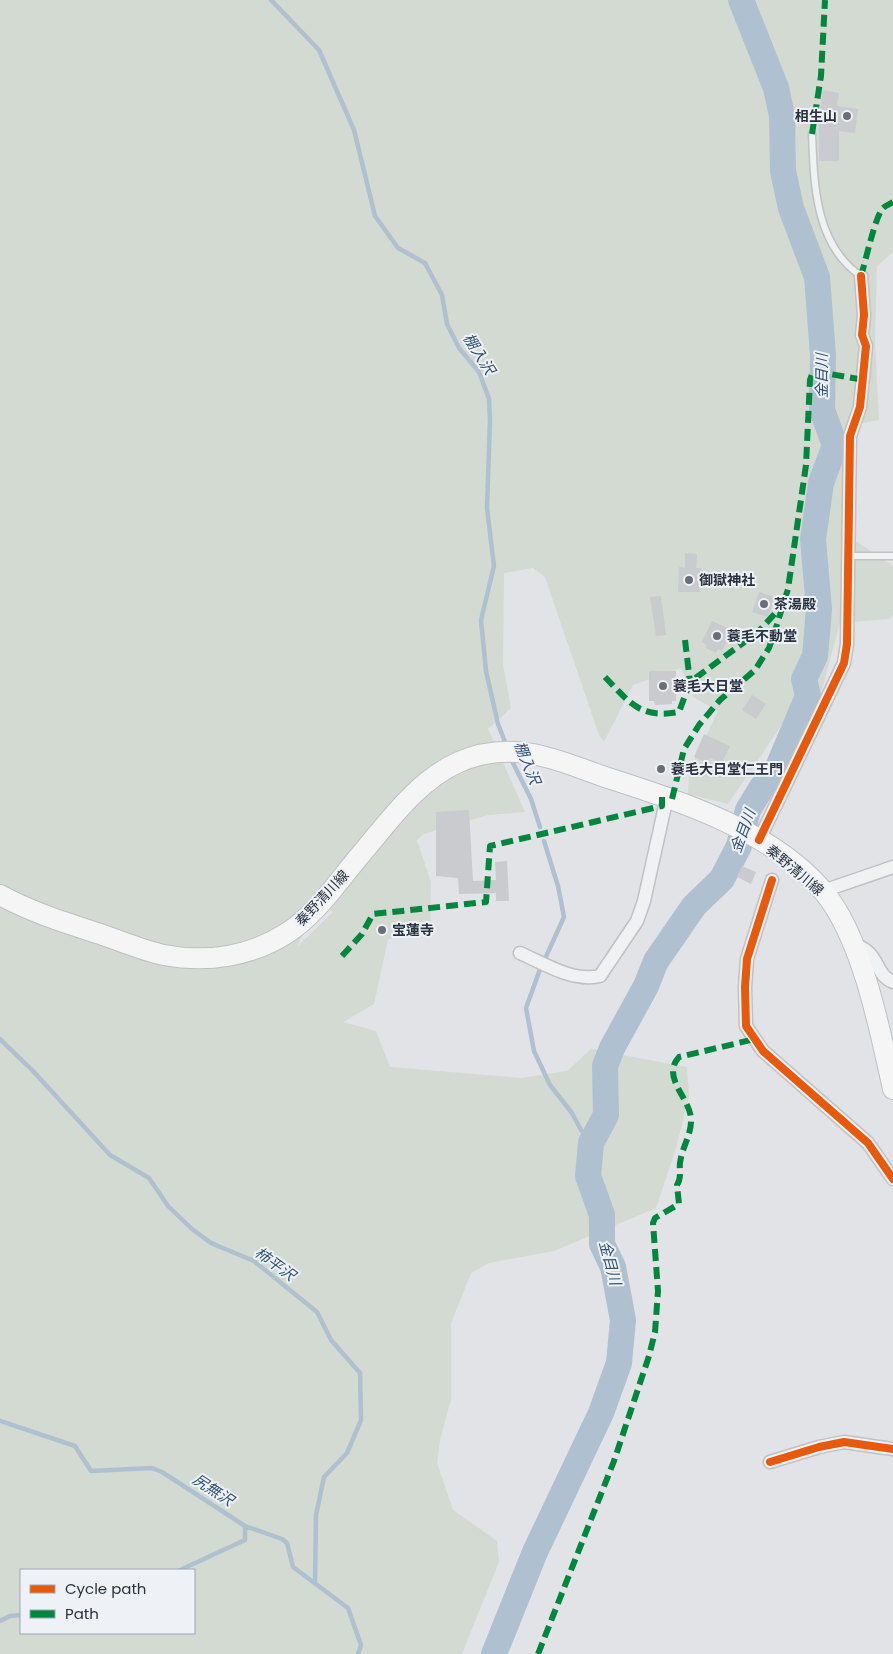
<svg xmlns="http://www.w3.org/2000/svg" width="893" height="1654" font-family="Poppins,'Noto Sans JP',sans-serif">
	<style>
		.green { fill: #d2dad1; fill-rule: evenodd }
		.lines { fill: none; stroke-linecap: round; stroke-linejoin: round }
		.stream { stroke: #afc1d1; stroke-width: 4.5 }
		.river { stroke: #afc1d1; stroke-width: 26 }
		.building { fill: #c9cbce }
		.service-casing { stroke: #bfc1c4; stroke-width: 9 }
		.minor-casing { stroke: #bfc1c4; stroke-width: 15 }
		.primary-casing { stroke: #bdc0c4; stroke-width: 22 }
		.service { stroke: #f0f1f2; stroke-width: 6 }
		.minor { stroke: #f0f1f2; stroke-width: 12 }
		.primary { stroke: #f5f5f6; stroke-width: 20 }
		.quiet { stroke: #00873e; stroke-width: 6; stroke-dasharray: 12 6; stroke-linecap: butt }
		.cycleway-casing { stroke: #eef2f6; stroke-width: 11 }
		.cycleway { stroke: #e8590c; stroke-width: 8 }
		.poi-dot { fill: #696f79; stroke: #eef2f6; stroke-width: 2 }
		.labels { text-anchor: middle; stroke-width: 4; stroke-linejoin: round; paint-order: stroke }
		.poi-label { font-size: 14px; font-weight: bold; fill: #28313f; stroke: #eef2f6; text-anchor: start }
		.street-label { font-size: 14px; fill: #28313f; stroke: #eef2f6 }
		.water-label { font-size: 15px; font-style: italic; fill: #325272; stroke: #eef2f6 }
	</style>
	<rect width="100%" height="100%" fill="#e1e3e6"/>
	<path class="green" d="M0 0H893V252L877 266 875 340 879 420 851 425 850 537 893 566V615L889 619 840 623 820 697 789 714 728 804 688 794 689 772 718 711 693 697 681 668 633 685 604 742 599 735 545 577 533 568 504 573 503 664 511 708 488 729 525 812 488 815 424 834 417 840 431 882 430 930 388 939 374 1004 343 1022 376 1031 390 1067 521 1078 567 1071 591 1049 687 1067 689 1096 676 1148 656 1208 554 1251 489 1263 471 1273 451 1323V1399L440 1440 437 1463 453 1510 497 1541 499 1562 462 1654H0ZM317 897 333 912 298 946V945ZM21 1570H194V1633H21Z"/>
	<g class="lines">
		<path class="stream" d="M271 0 319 50 354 130 375 216 398 248 425 263 442 295 447 324 459 348 479 372 489 399 490 421 487 508 494 566 481 620 486 671 498 724 507 747
			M510 757 531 799 540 827
			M544 841 558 886 564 917 539 972 526 1008 534 1051 550 1085 572 1113 581 1130 591 1143
			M0 1039 33 1071 110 1155 149 1178 168 1206 192 1229 211 1243 254 1261 317 1312 331 1340 360 1373 361 1420 347 1453 324 1477 316 1515 315 1583
			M0 1421 75 1446 91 1471 152 1468 162 1472 245 1526 282 1539 287 1543 293 1567 348 1608 361 1645 358 1654
			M180 1570 245 1540V1526
			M0 1621 10 1616 21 1615"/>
		<path class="river" d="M494 1654 535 1552 601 1413 619 1363 623 1320 613 1267 602 1244V1215L588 1176 591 1143 606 1115 605 1066 612 1048 646 986 656 961 694 906 722 879 739 846 748 810 762 787 778 767 808 696 804 679 815 656 819 609 813 539 821 483 835 445 822 410 823 355 817 277 791 208 783 171 782 116 776 88 741 0"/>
	</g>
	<path class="building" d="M823 90 839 93 837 106 858 109 855 133 839 131V161H819V123Z
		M685 553 697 554 696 568H701L700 592H678L679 567 685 568Z
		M759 592 775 597 768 617 752 612Z
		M661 596 666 635 656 636 650 597Z
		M712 621 732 630 722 651 718 649 716 653 706 648 707 645 702 642Z
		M649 671H676V701H672V704L655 705 654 701H649Z
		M752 695 766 704 756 719 742 710Z
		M704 734 730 746 722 763 710 758 707 763 694 757Z
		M469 810 473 881 496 880 495 862 507 861 509 901H496V893L459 894 458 878 436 876V812Z
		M742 866 756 872 751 884 737 877Z"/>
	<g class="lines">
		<defs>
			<path id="service" d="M812 134C814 184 815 245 861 276
				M849 556H893"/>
			<path id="minor" d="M759 840 844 663 847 644 850 436 860 407 866 346 862 335 864 315 861 276
				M772 880 747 959 745 987 746 1026 763 1051 868 1143 893 1179
				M823 891 893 867
				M852 944C881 951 873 974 893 982
				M520 953C545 964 572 982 600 976L637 921 644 901 667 797
				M770 1462 819 1447 844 1442 893 1449"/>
			<path id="primary" d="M0 895C31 912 63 922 97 933 119 940 141 950 164 955 206 963 250 957 287 933 317 914 339 880 362 853 390 820 418 780 459 762 477 754 496 751 516 752 547 754 576 767 605 777 679 801 772 830 824 892 862 938 880 1030 893 1089"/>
		</defs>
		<use href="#service" class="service-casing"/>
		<use href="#minor" class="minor-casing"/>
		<use href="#primary" class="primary-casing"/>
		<use href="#service" class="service"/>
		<use href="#minor" class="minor"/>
		<use href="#primary" class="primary"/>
		<path class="quiet" d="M812 134 821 76 825 0
			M861 276C865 263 876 214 883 208 885 206 890 204 893 202
			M685 640 690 682
			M605 677C630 703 640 719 679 712L690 682 758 632 781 607
			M672 799 684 749 699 725 720 700 755 670 769 648 775 631 788 589 806 465 810 380 813 371 864 380
			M342 956 362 934 373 914 486 902 490 846 662 806V796
			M538 1654 614 1461 649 1356 655 1332 658 1291 653 1223 655 1218 679 1204 677 1185C682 1177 679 1171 680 1163 682 1147 692 1134 691 1118 689 1097 661 1077 679 1057L755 1039"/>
		<defs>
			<path id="cycleway" d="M759 840 844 663 847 644 850 436 860 407 866 346 862 335 864 315 861 276
				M772 880 747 959 745 987 746 1026 763 1051 868 1143 893 1179
				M770 1462 819 1447 844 1442 893 1449"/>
		</defs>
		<use href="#cycleway" class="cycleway-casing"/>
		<use href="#cycleway" class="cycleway"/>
	</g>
	<g class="poi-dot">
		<circle cx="847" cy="116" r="5"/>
		<circle cx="689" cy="580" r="5"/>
		<circle cx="764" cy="604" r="5"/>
		<circle cx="717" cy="636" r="5"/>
		<circle cx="663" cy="686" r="5"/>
		<circle cx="661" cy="769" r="5"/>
		<circle cx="382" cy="930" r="5"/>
	</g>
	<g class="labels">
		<g class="poi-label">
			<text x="837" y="121" text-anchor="end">相生山</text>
			<text x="699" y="585">御獄神社</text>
			<text x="774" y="609">茶湯殿</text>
			<text x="727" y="641">蓑毛不動堂</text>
			<text x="673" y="691">蓑毛大日堂</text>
			<text x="671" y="774">蓑毛大日堂仁王門</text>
			<text x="392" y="935">宝蓮寺</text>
		</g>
		<g class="street-label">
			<text transform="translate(795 870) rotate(40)" y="5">秦野清川線</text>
			<text transform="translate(322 898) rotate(-47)" y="5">秦野清川線</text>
		</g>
		<g class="water-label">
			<text transform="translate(479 354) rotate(58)" y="5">棚入沢</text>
			<text transform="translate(822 376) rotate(-90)" y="5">金目川</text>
			<text transform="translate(527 763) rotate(68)" y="5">棚入沢</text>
			<text transform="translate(743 831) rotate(-70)" y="5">金目川</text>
			<text transform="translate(610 1263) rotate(75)" y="5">金目川</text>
			<text transform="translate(275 1264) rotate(36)" y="5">柿平沢</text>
			<text transform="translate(213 1490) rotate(33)" y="5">尻無沢</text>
		</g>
	</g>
	<rect x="20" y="1569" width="175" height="65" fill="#eef2f6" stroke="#9fa5ad"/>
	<rect x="30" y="1585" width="25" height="8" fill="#e8590c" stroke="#9fa5ad"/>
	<text x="65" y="1594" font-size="15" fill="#28313f">Cycle path</text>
	<rect x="30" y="1610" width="25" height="8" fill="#00873e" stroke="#9fa5ad"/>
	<text x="65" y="1619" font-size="15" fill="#28313f">Path</text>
</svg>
